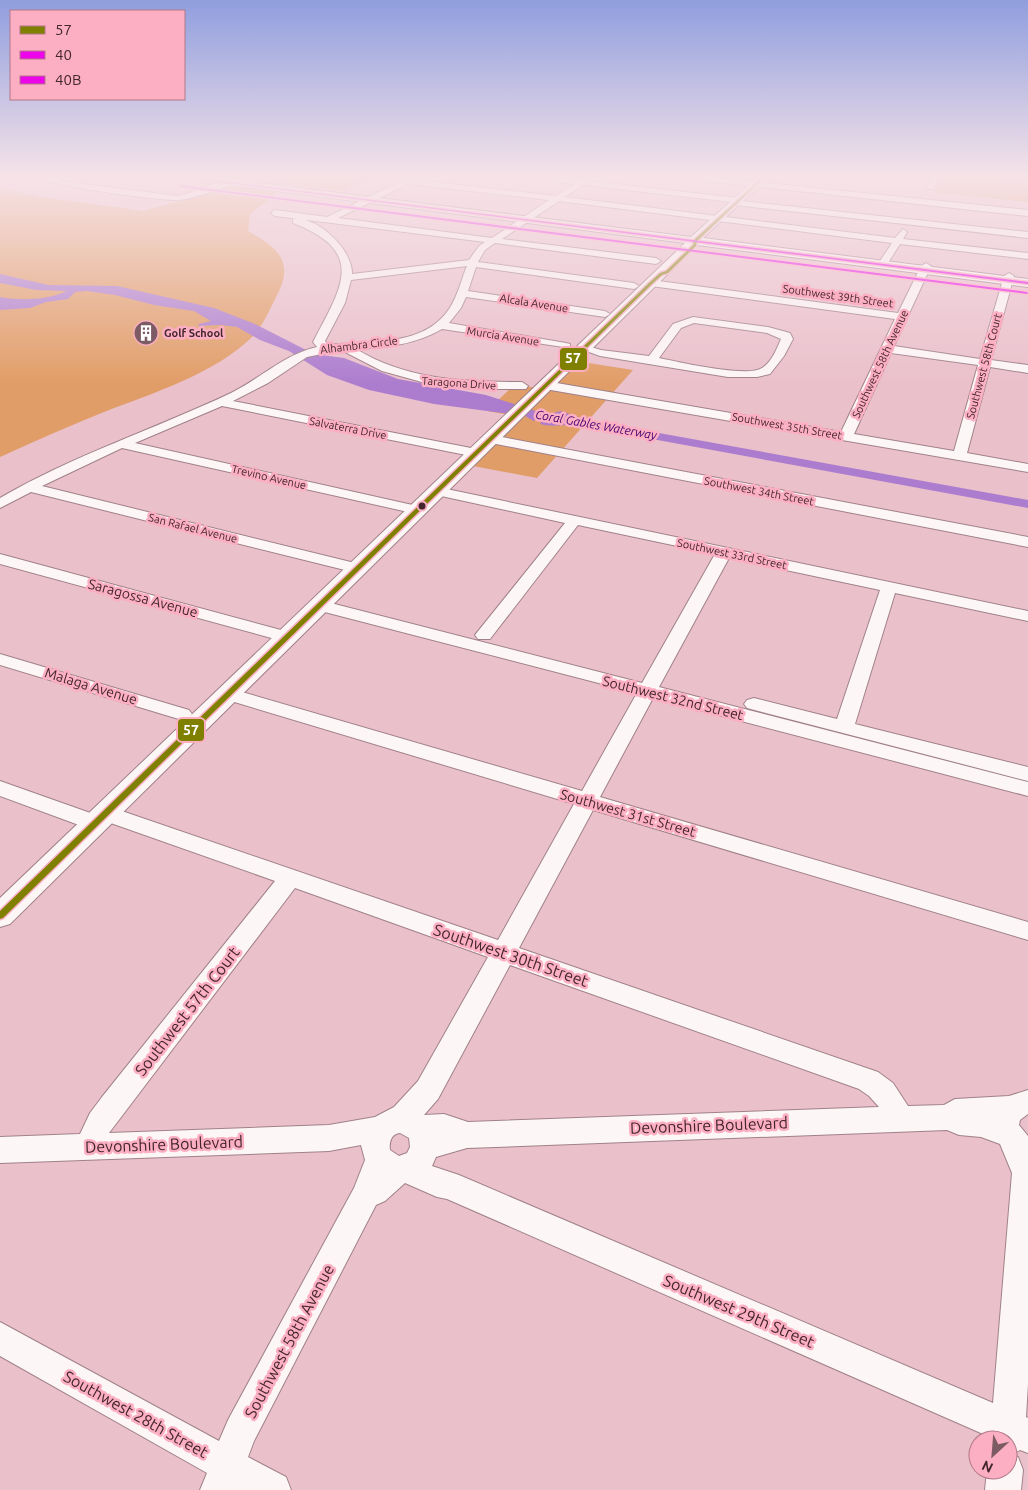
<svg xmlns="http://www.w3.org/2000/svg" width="1028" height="1490" font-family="Ubuntu,sans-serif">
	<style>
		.green { fill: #e19d67 }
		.water { fill: #ac7dce }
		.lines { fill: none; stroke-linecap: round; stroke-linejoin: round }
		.minor-casing { stroke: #a0818a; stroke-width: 2 }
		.major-casing { stroke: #a0818a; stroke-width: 2 }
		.minor { fill: #fcf6f7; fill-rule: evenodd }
		.major { fill: #fcf6f7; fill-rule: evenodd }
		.bus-1-casing { stroke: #fcafc3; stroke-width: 3 }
		.bus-2-casing { stroke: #fcafc3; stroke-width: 3 }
		.bus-3-casing { stroke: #fcafc3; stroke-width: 3 }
		.bus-1 { fill: #808000; fill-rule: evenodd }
		.bus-2 { fill: #ec04ea; fill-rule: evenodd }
		.bus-3 { fill: #ec04ea; fill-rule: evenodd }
		.bus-dot { fill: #43252d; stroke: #fcafc3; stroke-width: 2 }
		.labels { text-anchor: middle; stroke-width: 5; stroke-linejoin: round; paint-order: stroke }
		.far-street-label { font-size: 11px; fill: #43252d; stroke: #fcafc3 }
		.far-poi-label { font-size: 11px; font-weight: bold; fill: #43252d; stroke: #fcafc3; text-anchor: start }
		.far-water-label { font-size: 12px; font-style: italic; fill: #40026e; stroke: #fcafc3 }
		.street-label { font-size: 14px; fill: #43252d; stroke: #fcafc3 }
		.near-street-label { font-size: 16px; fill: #43252d; stroke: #fcafc3 }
		.line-badge { stroke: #fcafc3; stroke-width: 2 }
		.badge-label { font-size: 14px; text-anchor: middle; font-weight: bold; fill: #fff }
	</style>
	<rect width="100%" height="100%" fill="#eac0cb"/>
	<path class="green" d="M287 176H377L343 191 274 183Z
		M944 176 1028 182V202L934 193Z
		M230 186 275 192 274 196 250 214 248 231C277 247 295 261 277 295 270 309 263 326 252 337 216 373 151 394 104 412 69 426 35 441 0 457V188L42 197 144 211Z
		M576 361 633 370 537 478 473 466 521 417 487 411 515 384 548 390Z"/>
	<path class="water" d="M0 274 49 285 117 286 214 308 255 324 314 354 344 358 398 379 486 395 542 413 549 414 561 411 587 420 1028 500V508L581 426C567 423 555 428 540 424L545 417 539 416 534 421 525 416 434 404 369 390 327 375 289 351 260 340 237 327 221 325 198 326 199 324 211 321 194 311 154 305 115 295 87 291 75 292 68 299 46 302 30 308 0 310V297C22 301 47 300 67 291L36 290 0 283Z"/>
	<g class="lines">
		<defs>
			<path id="minor" d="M35 176H47L68 182 178 196C201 191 225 175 249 176 239 184 190 200 177 200 155 200 49 186 35 176Z
				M412 176H422L416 180 556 196 574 184 516 176 580 180 587 176H596L589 181 738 198 741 201 1028 232V238L735 205 732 202 583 185 565 197 895 238 903 229 907 232 903 239 1028 253V259L900 244 888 263 885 264 880 261 892 243 559 201 502 239 656 258 661 261 656 264 495 243 485 250 478 262 634 283 639 286 634 289 476 267 468 291 605 311 610 314 605 317 466 297 461 308 449 323 566 343 570 344V348L442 329C415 345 387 347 356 349 407 380 464 382 522 382L528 386 526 389H474L429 384 382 371 341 350 307 357 268 383 233 401 476 449 481 450 483 453 481 456 476 457 222 406 135 443 417 506 422 507 424 510 422 513 417 514 122 448 42 486 363 565 365 568 363 571 357 573 31 492 0 508V498C74 455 155 429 231 393 261 378 285 354 317 347L313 342C341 288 368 252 293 223V219C318 216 353 250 352 274L469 260 479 246 485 242 275 216 271 213 275 210 327 217ZM408 184 549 200 492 238 338 218ZM467 266C461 280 458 296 449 309 423 348 368 340 328 345L325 341 345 303 351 280Z
				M674 176H699L1028 210V216L678 178Z
				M933 176H941L933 189H927L926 187Z
				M926 263 931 266 894 346 980 359 1004 276 1009 273 1014 276 991 360 1028 365V373L990 367 967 453 1028 464V472L545 389 539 385 545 381 841 432 895 319 651 286 646 283 651 280 898 313 921 266ZM891 353 978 365 954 451 854 434Z
				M693 317 768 327 790 333 793 339 784 356 770 374 757 377H728L600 356 578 348 584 345 601 350 649 356 673 324ZM694 323 767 333 781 339C777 348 772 362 762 368 747 378 679 362 659 358L681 328Z
				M491 435 1028 537V547L486 442 484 439Z
				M437 487 1028 611V621L895 593 855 724 1028 767V781L747 708 744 704 747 700 754 698 837 719 880 590 729 558 659 687 1028 782V796L653 698 600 797 1028 922V940L593 810 519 948 878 1072 893 1083 908 1106 944 1105 955 1099 1009 1096 1028 1090V1114L1020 1120 1019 1125 1028 1136V1384L1026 1417 1028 1418V1453L1020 1450 1011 1455 1018 1457 1023 1470 1021 1490H985L987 1470H1008V1440H990V1437L447 1199 437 1197 405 1183 385 1201 376 1205 254 1441 248 1457 286 1477 291 1490H200L207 1473 0 1356V1322L219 1441 228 1420 354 1188 365 1160 361 1145 329 1151 0 1163V1137L80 1134 90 1113 102 1097 275 881 105 821 106 823 103 828 95 831 87 828 0 796V781L96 815 97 808 105 806 113 808 498 940 574 804 221 698 219 694 221 690H235L582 791 637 693 313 609 311 605 313 601 319 600 642 683 715 554 578 525 490 639H478L475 635 565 523 432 494 430 491ZM295 888 488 957 418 1081 394 1107 375 1117 329 1125 109 1133ZM510 965 859 1089 869 1096 879 1107 468 1122 444 1114 424 1115 438 1099ZM947 1130 959 1135 981 1137 1000 1144 1012 1173 993 1403 459 1175 432 1166 436 1157 467 1148ZM400 1133 409 1138 410 1147 407 1153 399 1156 390 1150C389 1142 391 1134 400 1133Z
				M0 554 292 633 295 637 292 641 286 642 0 564Z
				M0 654 189 710 192 714 189 718 182 720 0 665Z"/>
			<path id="major" d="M176 176H203L691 237 759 176H770L703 238 1028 279V287L697 245 10 924 0 927V898L685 243 181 179Z"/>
		</defs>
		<use href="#minor" class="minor-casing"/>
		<use href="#major" class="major-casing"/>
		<use href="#minor" class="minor"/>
		<use href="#major" class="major"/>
		<defs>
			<path id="bus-1" d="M764 176H766L697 241 696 246 668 273 662 275 652 284 3 918 0 919V911L650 282 660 273 666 271 693 245 694 240Z"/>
			<path id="bus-2" d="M180 176 1028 282V284L181 177Z"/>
			<path id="bus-3" d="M179 185 1027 292 1028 294 180 187Z"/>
		</defs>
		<use href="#bus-1" class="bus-1-casing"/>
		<use href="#bus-2" class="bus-2-casing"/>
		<use href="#bus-3" class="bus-3-casing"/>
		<use href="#bus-1" class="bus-1"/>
		<use href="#bus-2" class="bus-2"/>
		<use href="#bus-3" class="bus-3"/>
	</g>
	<linearGradient id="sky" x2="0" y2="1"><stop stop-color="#909ede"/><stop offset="0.46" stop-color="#f6e3e8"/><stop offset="1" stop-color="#f6e3e8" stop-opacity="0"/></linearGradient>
	<rect width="1028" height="384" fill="url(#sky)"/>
	<defs>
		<symbol id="building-disc" viewBox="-11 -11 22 22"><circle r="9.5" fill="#7d5b64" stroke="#fcafc3"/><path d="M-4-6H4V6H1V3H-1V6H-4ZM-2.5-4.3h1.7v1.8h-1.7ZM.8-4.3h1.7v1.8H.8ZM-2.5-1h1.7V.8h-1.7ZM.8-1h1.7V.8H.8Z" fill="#fff"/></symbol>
	</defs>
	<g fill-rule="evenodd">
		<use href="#building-disc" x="132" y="319" width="28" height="28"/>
	</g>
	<circle class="bus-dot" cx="422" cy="506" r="4.5"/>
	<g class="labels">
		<g class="far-street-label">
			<text transform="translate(838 296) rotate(8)" y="4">Southwest 39th Street</text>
			<text transform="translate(534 303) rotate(9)" y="4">Alcala Avenue</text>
			<text transform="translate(503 336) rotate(9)" y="4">Murcia Avenue</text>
			<text transform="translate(359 345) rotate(-7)" y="4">Alhambra Circle</text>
			<text transform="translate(880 364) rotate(-65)" y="4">Southwest 58th Avenue</text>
			<text transform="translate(984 366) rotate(-75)" y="4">Southwest 58th Court</text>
			<text transform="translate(459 383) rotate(4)" y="4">Taragona Drive</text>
			<text transform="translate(787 426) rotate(10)" y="4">Southwest 35th Street</text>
			<text transform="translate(348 428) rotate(11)" y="4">Salvaterra Drive</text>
			<text transform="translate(269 477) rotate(13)" y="4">Trevino Avenue</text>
			<text transform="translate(759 491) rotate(11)" y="4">Southwest 34th Street</text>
			<text transform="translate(193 528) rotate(14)" y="4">San Rafael Avenue</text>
			<text transform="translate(732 554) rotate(12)" y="4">Southwest 33rd Street</text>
		</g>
		<g class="far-poi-label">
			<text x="164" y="337">Golf School</text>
		</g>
		<g class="far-water-label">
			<text transform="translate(596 425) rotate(10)" y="4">Coral Gables Waterway</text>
		</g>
		<g class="street-label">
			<text transform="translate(143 598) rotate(15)" y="5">Saragossa Avenue</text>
			<text transform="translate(91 686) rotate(17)" y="5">Malaga Avenue</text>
			<text transform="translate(673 698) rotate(14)" y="5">Southwest 32nd Street</text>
			<text transform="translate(628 813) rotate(16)" y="5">Southwest 31st Street</text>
		</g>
		<g class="near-street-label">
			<text transform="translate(511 955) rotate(19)" y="6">Southwest 30th Street</text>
			<text transform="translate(187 1011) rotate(-52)" y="6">Southwest 57th Court</text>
			<text transform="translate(709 1125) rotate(-2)" y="6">Devonshire Boulevard</text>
			<text transform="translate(164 1144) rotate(-2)" y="6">Devonshire Boulevard</text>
			<text transform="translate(739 1311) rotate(23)" y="6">Southwest 29th Street</text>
			<text transform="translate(289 1341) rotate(-62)" y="6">Southwest 58th Avenue</text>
			<text transform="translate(136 1414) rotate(29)" y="6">Southwest 28th Street</text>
		</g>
	</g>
	<g class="line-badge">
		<rect x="559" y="347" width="29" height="24" rx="5" fill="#808000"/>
		<rect x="177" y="718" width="28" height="24" rx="5" fill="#808000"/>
	</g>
	<g class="badge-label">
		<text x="573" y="363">57</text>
		<text x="191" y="735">57</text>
	</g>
	<rect x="10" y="10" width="175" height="90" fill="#fcafc3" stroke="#b27887"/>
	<rect x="20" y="26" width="25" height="8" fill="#808000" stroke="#b27887"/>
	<text x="55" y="35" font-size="15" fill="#43252d">57</text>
	<rect x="20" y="51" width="25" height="8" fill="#ec04ea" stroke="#b27887"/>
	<text x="55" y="60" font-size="15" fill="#43252d">40</text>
	<rect x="20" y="76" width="25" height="8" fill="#ec04ea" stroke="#b27887"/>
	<text x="55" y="85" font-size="15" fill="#43252d">40B</text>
	<g transform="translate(993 1455) rotate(206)"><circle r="24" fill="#fcafc3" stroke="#b27887"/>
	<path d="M0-4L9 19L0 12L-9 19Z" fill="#7d5b64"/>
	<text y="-8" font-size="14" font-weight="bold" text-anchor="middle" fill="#43252d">N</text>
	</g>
</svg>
